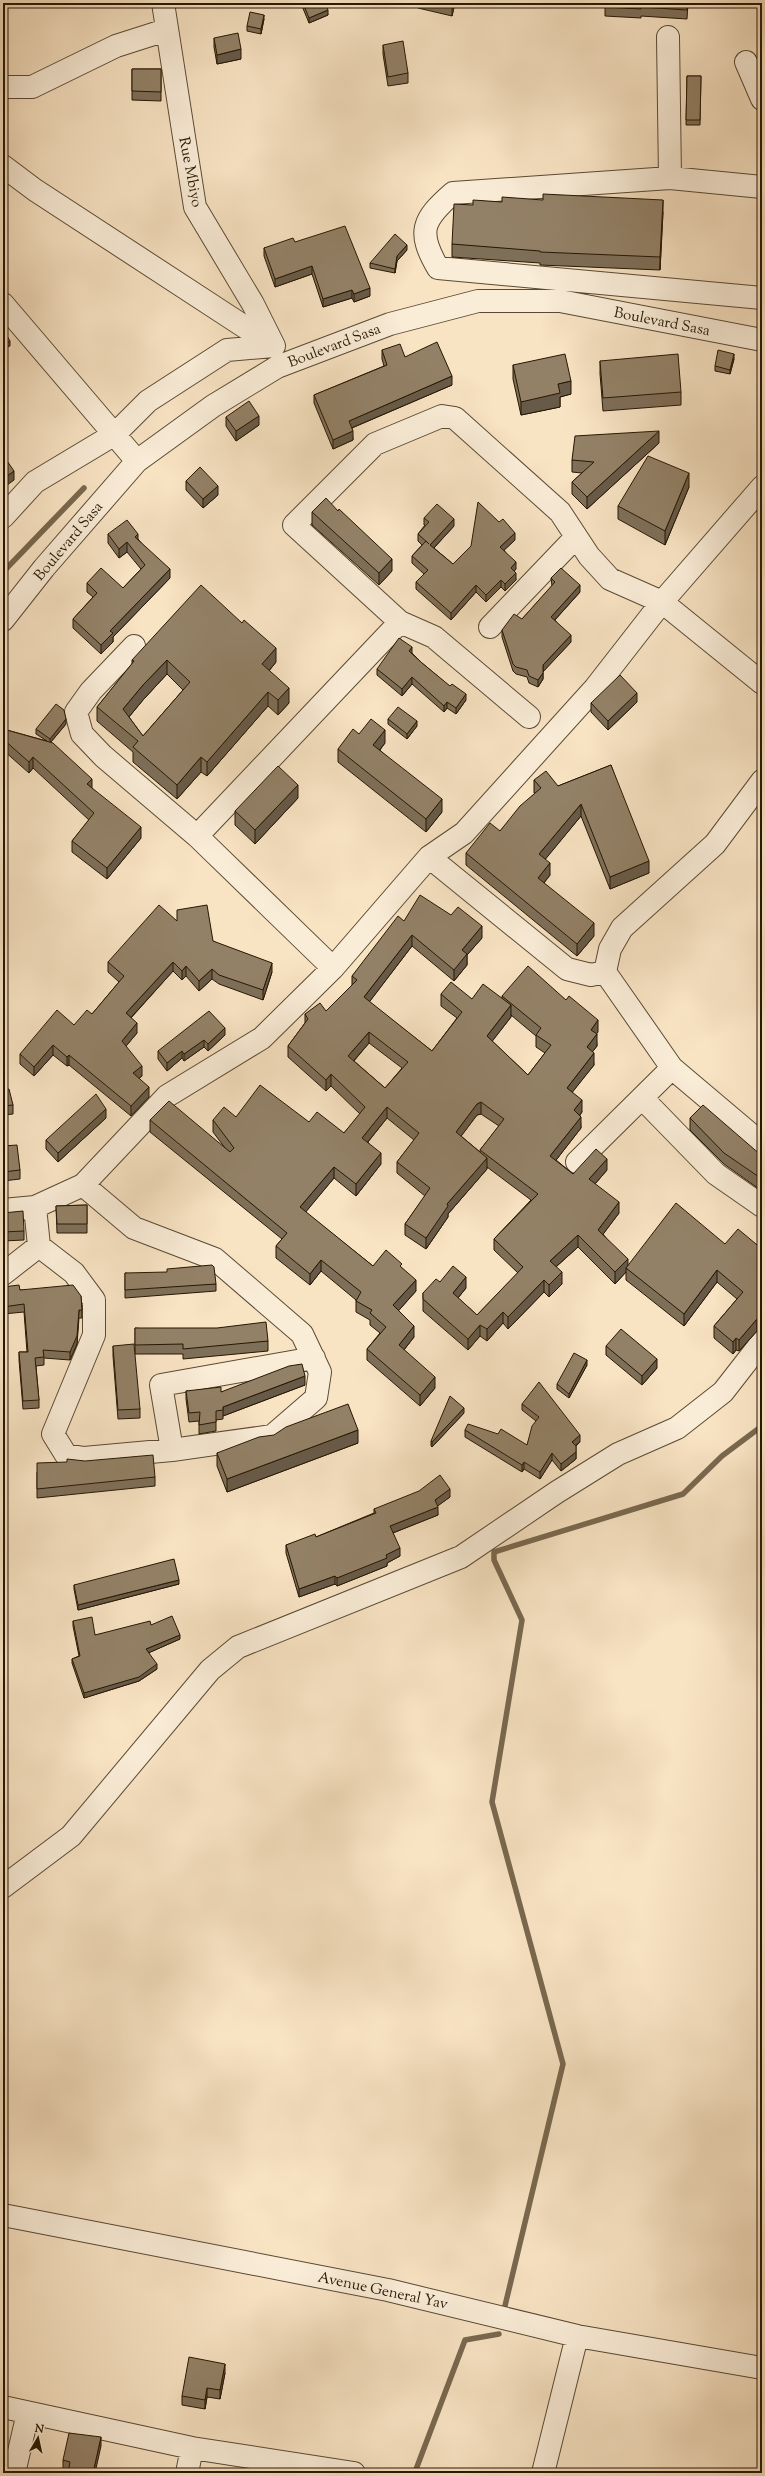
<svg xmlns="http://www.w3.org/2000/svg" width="765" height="2476" font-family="'Sorts Mill Goudy',serif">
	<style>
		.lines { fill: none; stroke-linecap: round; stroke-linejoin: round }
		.stream { stroke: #79684f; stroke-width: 5.5 }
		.minor-casing { stroke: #5a4a33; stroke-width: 24 }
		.minor { stroke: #faedd8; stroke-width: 22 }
		.wall { fill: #7e6f59; stroke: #261703; fill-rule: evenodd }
		.shaded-wall { fill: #675a48; stroke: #261703 }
		.building { fill: #938167; stroke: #261703; fill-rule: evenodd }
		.labels { text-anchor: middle; stroke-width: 4; stroke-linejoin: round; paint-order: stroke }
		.street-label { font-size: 15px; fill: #261703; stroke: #faedd8 }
	</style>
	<rect width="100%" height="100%" fill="#f8e3c3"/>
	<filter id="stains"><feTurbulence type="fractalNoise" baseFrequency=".005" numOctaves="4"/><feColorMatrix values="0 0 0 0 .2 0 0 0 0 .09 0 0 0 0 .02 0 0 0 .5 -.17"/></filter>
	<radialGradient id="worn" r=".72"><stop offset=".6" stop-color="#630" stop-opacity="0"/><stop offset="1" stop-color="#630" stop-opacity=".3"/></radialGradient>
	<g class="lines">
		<path class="stream" d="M3 572 84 488
			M504 2310 563 2064 492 1802 522 1620 494 1560V1552L683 1494 722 1456 762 1426
			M415 2472 465 2340 499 2334"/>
		<defs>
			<path id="minor" d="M668 37 670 178
				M746 62 762 99
				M3 87H32L116 46 166 30
				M3 166 35 190 274 346
				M762 187 670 178 453 193C422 220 417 232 438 268L762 298
				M3 304 137 461
				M3 517 35 482 115 434 148 401 227 350 274 346 253 304 195 207 163 3
				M3 620 44 568 137 461 213 406 277 367 390 324 478 301H560L762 340
				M400 622 294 525 375 444 442 416 455 418 560 512 589 556 610 579 662 602 762 683
				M490 627 576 537
				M134 646 91 691 76 712 82 734 103 756 197 836 333 968
				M197 836 400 622 434 637 529 717
				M429 857 567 969 591 975 605 972 610 949 622 928 715 844 762 781
				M605 972 672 1068 762 1144
				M642 1098 716 1174 762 1206
				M577 1162 672 1068
				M3 1210 35 1207 83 1185 167 1096 262 1038 333 968 429 857 464 833 595 688 662 602 762 487
				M39 1246 74 1273 94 1300V1335L53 1434 66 1455 84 1458 172 1450 272 1436 316 1398 320 1372 302 1334 215 1259 134 1228 83 1185
				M3 1274 39 1246 35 1207
				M172 1450 161 1385 314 1358
				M3 1887 71 1836 210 1670 238 1647 461 1557 557 1492 618 1454 677 1428 723 1392 762 1342
				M3 2215 388 2290 577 2336 762 2368
				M3 2407 192 2448 354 2473
				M14 2473 28 2413
				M187 2473 192 2448
				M543 2473 577 2336"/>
		</defs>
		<use href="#minor" class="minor-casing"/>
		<use href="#minor" class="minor"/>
	</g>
	<path class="wall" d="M302 3H325L328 15 309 23 302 6Z
		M418 3H455L452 16 418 8Z
		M605 3H688L687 19 641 16V18L605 16Z
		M264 19 261 34 247 31V26Z
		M214 38 241 59 217 64 214 47Z
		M383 45 408 73V83L388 86 383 54Z
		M132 69H161V101L132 100Z
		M687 76H701L700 125H686Z
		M663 212 660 270 540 265V263L452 257V244Z
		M295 242 370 296 354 302 352 298 323 307 312 274 275 287 264 256V248Z
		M407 250 397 261 395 273 370 268V263Z
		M382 350 405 357 452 385 352 428 353 440 333 449 314 403V395L384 366 382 359Z
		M734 359 730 374 715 371V366Z
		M600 361 681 392V405L603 411 600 374Z
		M513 365 571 394 560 397V407L521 415 513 379Z
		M226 417 259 425 236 441 226 426Z
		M659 443 587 509 572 494V482L582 473 572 472V460Z
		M186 481 218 495 203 508 186 490Z
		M689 487 665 545 618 519V506Z
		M338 511 392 571 379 585 312 525V512Z
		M424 518 454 526 434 548 453 564 515 540 504 550 516 569 514 571 516 580 505 591 501 587 486 602 476 592 451 620 416 589V582L424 574 412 563V556L422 545 418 541V534L425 525H424Z
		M108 534 138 539 170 578 113 637V642L101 654 73 628V619L93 597 87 592V583L123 588 141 569 127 552 119 558 108 543Z
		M551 578 580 592 555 620 571 642 543 671V679L538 687 529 683 527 677 516 674 513 671 502 637V630L522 619 552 586Z
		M412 653 422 663 466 700 456 714 447 708 444 712 412 684 402 696 377 675V669Z
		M132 660 276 662 269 671 289 703 278 715 268 706 207 776 201 772 177 799 133 762V752L97 721V707L132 664ZM167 674 183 690 143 736 129 717 143 700Z
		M637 702 608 730 591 712V703Z
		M388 719 417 726 407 739 388 724Z
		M66 724 51 742 92 788 141 838 107 879 72 852V841L89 820 33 768 29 773 3 750V729L47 741 36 734V729Z
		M359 734 385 743 380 750 442 812 426 832 338 762V749Z
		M611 765 649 873 610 889 581 816 545 859 550 875 544 883 594 936 577 956 466 865V853L500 831 535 793H534V780L558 786Z
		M298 798 255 844 235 825V811Z
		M177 921 213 941 272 972 263 1000 219 984 212 979 199 991 186 976 182 980 173 971 131 1018 137 1033 126 1046 142 1076 139 1078 149 1097 131 1116 69 1065 67 1066 53 1055 34 1076 20 1064V1054L74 1025 92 1014 119 982 108 972V962Z
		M404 921 482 938 467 955V965L454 981 412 946 369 1002 432 1051 457 1018 441 1006V994L472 999H502V996L598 1032 596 1034 597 1046 592 1052 594 1065 572 1092 582 1112 580 1115 581 1128 556 1160 573 1174 607 1170 595 1184 619 1213 603 1234 628 1266 725 1244 762 1249V1330L757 1331 739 1351 736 1350 733 1354 714 1338V1326L737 1299 717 1282 684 1326 626 1280V1272L615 1284 578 1247 556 1267 562 1284 549 1297 544 1292 508 1329 503 1323 487 1341 480 1336 468 1350 423 1311V1293L440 1282 466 1288 458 1298 477 1315 518 1273 494 1250V1239L531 1200 487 1167V1169L448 1214V1217L426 1249 405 1235V1224L425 1196 397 1173V1162L414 1140 387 1118 368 1142 381 1164 356 1196 334 1178 305 1212 373 1266 402 1268 416 1291 398 1311 414 1337 404 1350 435 1388 420 1406 367 1360V1349L380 1333 370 1325V1320L356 1312V1300L321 1271 310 1285 276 1258V1246L282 1239 150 1132V1120L225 1148 213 1132V1120L236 1117 309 1122 344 1133 360 1114 331 1086 326 1091 288 1057V1046L305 1023V1014L326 1011 352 985V976ZM511 1015 536 1036V1047L545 1053 528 1075 492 1041 511 1017ZM369 1043 402 1068 385 1088 354 1061ZM481 1114 499 1126 480 1150V1152L461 1136 477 1115Z
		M225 1035 208 1051 204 1047 184 1061 182 1058 167 1071 158 1059V1051Z
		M3 1090 13 1105V1114L3 1115Z
		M106 1118 58 1162 46 1149V1140Z
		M690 1118 762 1156V1191L724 1164 690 1130Z
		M3 1146 20 1170V1179L3 1181Z
		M87 1205V1233H57L56 1206Z
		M3 1213 24 1231V1240L3 1241Z
		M125 1273 216 1284V1291L125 1298Z
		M3 1287 20 1290 81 1296 82 1318H79L77 1344 70 1360 44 1358V1365L36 1366 39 1400V1408L23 1409 19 1360V1352H27L24 1312 3 1314Z
		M135 1328 268 1341V1351L183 1359V1354H135Z
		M113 1346 140 1409V1418L118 1419 113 1356Z
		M606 1346 657 1368 642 1385 606 1355Z
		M762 1350V1369L759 1367V1355Z
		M587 1365 569 1398 557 1389V1384Z
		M305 1385 223 1416V1419L216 1420V1431L199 1434V1421L189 1422 186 1399V1391L221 1392Z
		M522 1404 580 1442 576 1446V1459L561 1471 552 1460 540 1479 524 1469 522 1472 465 1437V1430L527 1445 536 1421 522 1410Z
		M464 1413 432 1447 431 1446V1441Z
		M358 1443 227 1492 217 1466V1453Z
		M37 1472 155 1477V1486L37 1498Z
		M450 1497 437 1506 438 1515 393 1533 400 1556 387 1563V1566L337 1586 335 1584 299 1597 286 1553V1545L316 1537 374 1513V1509Z
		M179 1584 78 1610 74 1589V1585Z
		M73 1621 95 1635 151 1625 180 1639 148 1653 157 1669 139 1681 84 1698 72 1663V1659L79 1656 73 1626Z
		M225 2373 220 2399 207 2397 205 2409 182 2405V2396Z
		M101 2446 68 2470 63 2469V2460Z"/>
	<path class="shaded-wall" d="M453 3H455L452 16V6Z
		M328 10V15L309 23V18Z
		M264 15V19L261 34V29Z
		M241 49V59L217 64V55Z
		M663 200V212L660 270V257Z
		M407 245V250L397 261 395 273V269L397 256Z
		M312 266V274L275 287V279Z
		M370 288V296L354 302V294Z
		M352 290V298L323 307V299Z
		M10 341V346L3 349V345Z
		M734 354V359L730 374V370Z
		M452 376V385L349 429V421Z
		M571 381V394L560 397V407L521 415V402L558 384Z
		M259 416V425L236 441V431Z
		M353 431V440L333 449V440Z
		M659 431V443L587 509V497Z
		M14 471V480L3 488V479Z
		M689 473V487L665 545V531Z
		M218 486V495L203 508V499Z
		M454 519V526L430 552V545Z
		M515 533V540L500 554V547Z
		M138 534V543L135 537Z
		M127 542V552L119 558V549Z
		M392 559V571L379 585V573Z
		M516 562V569L511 575V568Z
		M170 569V578L113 637V642L101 654V645L110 631Z
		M516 573V580L505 591V584Z
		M501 580V587L486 602V595Z
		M476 585V592L451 620V613Z
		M580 585V592L551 624V617Z
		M571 635V642L543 672V665Z
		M412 647V654L409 651Z
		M276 648V662L262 679V664Z
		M167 660V674L143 700 123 724V709L143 685Z
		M543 673V679L538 687V680Z
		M412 677V684L402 696V689Z
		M289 688V703L278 715V700Z
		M268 692V706L207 776V762Z
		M637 693V702L608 730V721Z
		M466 694V700L456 714V708Z
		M447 702V708L444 712V706Z
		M66 719V724L50 743V739Z
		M417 721V726L407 739V734Z
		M385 730V743L373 758V745Z
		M33 757V768L29 773V762Z
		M201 757V772L177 799V785Z
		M92 779V789L87 784Z
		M298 785V798L255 844V830Z
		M442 799V812L426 832V819Z
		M581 804V816L539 867V854Z
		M141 827V838L107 879V868Z
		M649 861V873L610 889V877Z
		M550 863V875L538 890V878Z
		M594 923V936L577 956V944Z
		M482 926V938L467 955V965L454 981V970L462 950Z
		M412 935V946L364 1009V997Z
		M173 962V971L126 1023V1013Z
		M272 963V972L263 1000V990Z
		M186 966V976L182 980V971Z
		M212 969V979L199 991V981Z
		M511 1005V1017L487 1048V1036Z
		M598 1020V1032L591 1041V1030Z
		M137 1023V1033L122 1051V1041Z
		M225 1028V1035L208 1051V1044Z
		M369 1032V1043L348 1067V1056Z
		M597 1034V1046L587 1059V1047Z
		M204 1040V1047L184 1061V1054Z
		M53 1045V1055L34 1076V1067Z
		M182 1051V1058L167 1071V1063Z
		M594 1053V1065L567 1099V1088Z
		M69 1055V1065L67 1066V1057Z
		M142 1066V1076L133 1083V1073Z
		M331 1074V1086L326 1091V1080Z
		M149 1087V1097L131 1116V1106Z
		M582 1100V1112L574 1122V1110Z
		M481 1102V1114L477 1115 456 1143V1132L477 1104Z
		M387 1107V1118L362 1149V1138Z
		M106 1109V1118L58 1162V1153Z
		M581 1117V1128L550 1168V1156Z
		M381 1153V1164L356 1196V1184Z
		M487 1158V1169L448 1214V1217L426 1249V1238L447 1204Z
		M607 1159V1170L589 1191V1179Z
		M334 1167V1178L300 1219V1207Z
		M619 1202V1213L598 1241V1230Z
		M578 1235V1247L550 1272V1261Z
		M628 1259V1270L626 1268V1272L615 1284V1272Z
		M321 1260V1271L310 1285V1274Z
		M717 1270V1282L684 1326V1314Z
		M562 1272V1284L549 1297V1285Z
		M466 1277V1288L453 1304V1293Z
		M416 1280V1291L393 1317V1305Z
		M544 1280V1292L508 1329V1317Z
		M79 1310 77 1344 70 1360V1352Z
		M503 1312V1323L487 1341V1329Z
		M757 1319V1331L739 1351V1340Z
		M480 1325V1336L468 1350V1339Z
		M414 1326V1337L399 1356V1345Z
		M736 1338V1350L733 1354V1342Z
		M657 1359V1368L642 1385V1376Z
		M587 1360V1365L569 1398V1394Z
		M305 1376V1385L223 1416V1407Z
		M435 1377V1388L420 1406V1395Z
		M464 1408V1413L432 1447V1442Z
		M358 1430V1443L227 1492V1479Z
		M580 1435V1442L572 1448V1442Z
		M576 1452V1459L561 1471V1464Z
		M552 1453V1460L540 1479V1472Z
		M524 1462V1469L522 1472V1465Z
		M450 1489V1497L435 1508V1500Z
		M438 1507V1515L390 1534V1526Z
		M400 1548V1556L387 1563V1566L337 1586V1578Z
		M335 1576V1584L299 1597V1589Z
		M179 1580V1584L78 1610V1605Z
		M180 1635V1639L146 1654V1649Z
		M157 1664V1669L139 1681 84 1698V1693Z
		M225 2364V2373L220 2399V2390Z
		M207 2388V2397L205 2409V2400Z
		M101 2437V2446L95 2473H93Z"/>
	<path class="building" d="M303 3H325L328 10 309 18Z
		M437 3H453L452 6Z
		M605 3H687V10L641 7V9L605 7Z
		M250 12 264 15 261 29 247 26Z
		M238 33 241 49 217 55 214 38Z
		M403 41 408 73 388 77 383 45Z
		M132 69H161V92L132 91Z
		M687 76H701L700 120H686Z
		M543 194 663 200 660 257 540 252V251L452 244 454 204 473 205V200L502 202V197L543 200Z
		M345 226 370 288 354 294 352 290 323 299 312 266 275 279 264 248 293 238 295 242Z
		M395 234 407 245 397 256 395 269 370 263Z
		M3 329 10 341 3 345Z
		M437 342 452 376 349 421 353 431 333 440 314 395 387 365 382 350 400 344 405 357Z
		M718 350 734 354 730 370 715 366Z
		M565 354 571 381 558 384 560 393 521 402 513 365Z
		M678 354 681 392 603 398 600 361Z
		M249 401 259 416 236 431 226 417Z
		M659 431 587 497 572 482 594 462 572 460 575 436Z
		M3 455 14 471 3 479Z
		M648 456 689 473 665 531 618 506Z
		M200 467 218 486 203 499 186 481Z
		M326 498 338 511 339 509 392 559 379 573 312 512Z
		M478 502 499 522 503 519 515 533 500 547 516 562 511 568 516 573 505 584 501 580 486 595 476 585 451 613 416 582 428 570 412 556 426 541 429 544 418 534 429 522 424 518 437 504 454 519 430 545 453 564 471 546Z
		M127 520 138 534 135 537 170 569 110 631 113 633 101 645 73 619 97 593 87 583 101 568 123 588 145 565 127 542 119 549 108 534Z
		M561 568 580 585 551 617 571 635 543 665V673L538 680 529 676 527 670 516 667 513 664 502 630 514 614 522 619 555 582 551 578Z
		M201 585 242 623 244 620 276 648 262 664 289 688 278 700 268 692 207 762 201 757 177 785 133 747 138 741 97 707 134 661 132 660ZM167 660 190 682 143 736 123 709 143 685Z
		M399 638 412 647 409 651 422 663 450 686 452 684 466 694 456 708 447 702 444 706 412 677 402 689 377 669Z
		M620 675 637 693 608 721 591 703Z
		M56 704 64 710 66 719 50 739 36 729Z
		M398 707 417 721 407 734 388 719Z
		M371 719 385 730 373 745 442 799 426 819 338 749 353 729 359 734Z
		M3 729 53 743 92 779 87 784 141 827 107 868 72 841 94 813 33 757 29 762 3 739Z
		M611 765 649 861 610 877 581 804 539 854 550 863 538 878 594 923 577 944 466 853 490 823 500 831 520 806 541 788 534 780 546 771 558 786Z
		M278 766 298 785 255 830 235 811Z
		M420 895 451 915 458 907 482 926 462 950 467 954 454 970 412 935 364 997 432 1051 462 1012 441 994 451 982 472 999 483 984 511 1005 487 1036 528 1075 551 1045 536 1035 541 1028 502 996 528 966 566 1000 569 996 598 1020 591 1030 597 1034 587 1047 594 1053 567 1088 582 1100 574 1110 581 1117 550 1156 573 1174 596 1149 607 1159 589 1179 619 1202 598 1230 628 1259 615 1272 578 1235 550 1261 562 1272 549 1285 544 1280 508 1317 503 1312 487 1329 480 1325 468 1339 423 1299V1293L436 1279 440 1282 453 1266 466 1277 453 1293 477 1315 523 1267 494 1239 538 1194 480 1150 504 1119 481 1102 477 1104 456 1132 487 1158 447 1204 448 1206 426 1238 405 1224 430 1188 397 1162 419 1133 387 1107 362 1138 381 1153 356 1184 334 1167 300 1207 373 1266 386 1250 402 1264 400 1266 416 1280 393 1305 414 1326 399 1345 435 1377 420 1395 367 1349 386 1327 370 1313 372 1310 356 1301 361 1292 321 1260 310 1274 276 1246 287 1233 150 1120 169 1101 230 1152 234 1148 213 1120 224 1107 236 1117 260 1085 309 1122 317 1112 344 1133 365 1107 331 1074 326 1080 288 1046 308 1019 305 1014 320 1003 326 1011 357 980 352 976 398 916 404 921ZM369 1032 408 1062 385 1088 348 1056Z
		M159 905 177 921V910L207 905 213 941 272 963 263 990 219 975 212 969 199 981 186 966 182 971 173 962 126 1013 137 1023 122 1041 142 1066 133 1073 149 1087 131 1106 69 1055 67 1057 53 1045 34 1067 20 1054 57 1010 74 1025 87 1010 92 1014 124 976 108 962Z
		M209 1011 225 1028 208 1044 204 1040 184 1054 182 1051 167 1063 158 1051Z
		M9 1089 13 1105 3 1106V1090Z
		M96 1094 106 1109 58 1153 46 1140Z
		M703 1105 762 1156V1179L724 1153 690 1118Z
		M17 1145 20 1170 3 1172V1146Z
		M676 1203 725 1244 738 1229 762 1249V1318L757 1319 739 1340 736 1338 733 1342 714 1326 743 1292 717 1270 684 1314 626 1268Z
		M87 1205V1224H57L56 1206Z
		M23 1211 24 1231 3 1232V1213Z
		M212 1265 214 1267 216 1284 125 1290V1273L167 1272V1269Z
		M19 1285 20 1290 73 1285 81 1296 82 1310H79L77 1336 70 1352 43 1350 44 1357 35 1358 39 1400 23 1401 19 1352H28L24 1304 3 1307V1287Z
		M266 1322 268 1341 183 1349V1344L135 1345V1328H217Z
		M621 1329 657 1359 642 1376 606 1346Z
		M134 1344 140 1409 118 1410 113 1346Z
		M762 1350V1358L759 1355Z
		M574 1353 587 1360 569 1394 557 1384Z
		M302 1364 305 1376 223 1407V1410L216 1411V1422L199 1425 200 1412 189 1413 186 1391 221 1387V1392L289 1366Z
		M539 1382 580 1435 572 1442 576 1446V1452L561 1464 552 1453 540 1472 524 1462 522 1465 465 1430 468 1424 498 1434 501 1429 527 1445 532 1426 539 1417 522 1404Z
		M450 1396 464 1408 432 1442 431 1441Z
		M348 1404 358 1430 227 1479 217 1453 259 1437 274 1435 286 1427Z
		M153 1455 155 1477 37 1489V1463L67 1462V1459L85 1461Z
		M440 1475 450 1489 435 1500 438 1507 390 1526 400 1548 386 1555 387 1558 337 1578 335 1576 299 1589 286 1545 315 1534 316 1537 376 1513 374 1509 419 1491Z
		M174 1559 179 1580 78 1605 74 1585Z
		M172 1616 180 1635 146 1649 157 1664 139 1677 84 1693 72 1659 80 1656 73 1621 92 1617 95 1635 150 1621 151 1625Z
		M189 2357 225 2364 220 2390 207 2388 205 2400 182 2396Z
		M69 2433 101 2437 93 2473H68L70 2462 63 2460Z"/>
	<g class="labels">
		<g class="street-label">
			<text transform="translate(191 172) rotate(79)" y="5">Rue Mbiyo</text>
			<text transform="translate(662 321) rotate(11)" y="5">Boulevard Sasa</text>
			<text transform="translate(334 345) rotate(-21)" y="5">Boulevard Sasa</text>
			<text transform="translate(68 541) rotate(-50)" y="5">Boulevard Sasa</text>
			<text transform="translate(383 2290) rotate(12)" y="5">Avenue General Yav</text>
		</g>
	</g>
	<rect width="765" height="2476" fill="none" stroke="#f8e3c3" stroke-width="16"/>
	<rect x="4" y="4" width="757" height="2468" fill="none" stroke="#261703" stroke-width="2"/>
	<rect x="8" y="8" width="749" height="2460" fill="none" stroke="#261703"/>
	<g transform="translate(38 2438) rotate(9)" stroke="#faedd8" stroke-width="3" paint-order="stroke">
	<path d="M0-3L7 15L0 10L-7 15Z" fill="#261703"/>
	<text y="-6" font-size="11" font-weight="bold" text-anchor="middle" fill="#261703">N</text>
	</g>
	<rect width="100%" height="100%" filter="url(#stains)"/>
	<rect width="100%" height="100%" fill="url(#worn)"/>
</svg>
